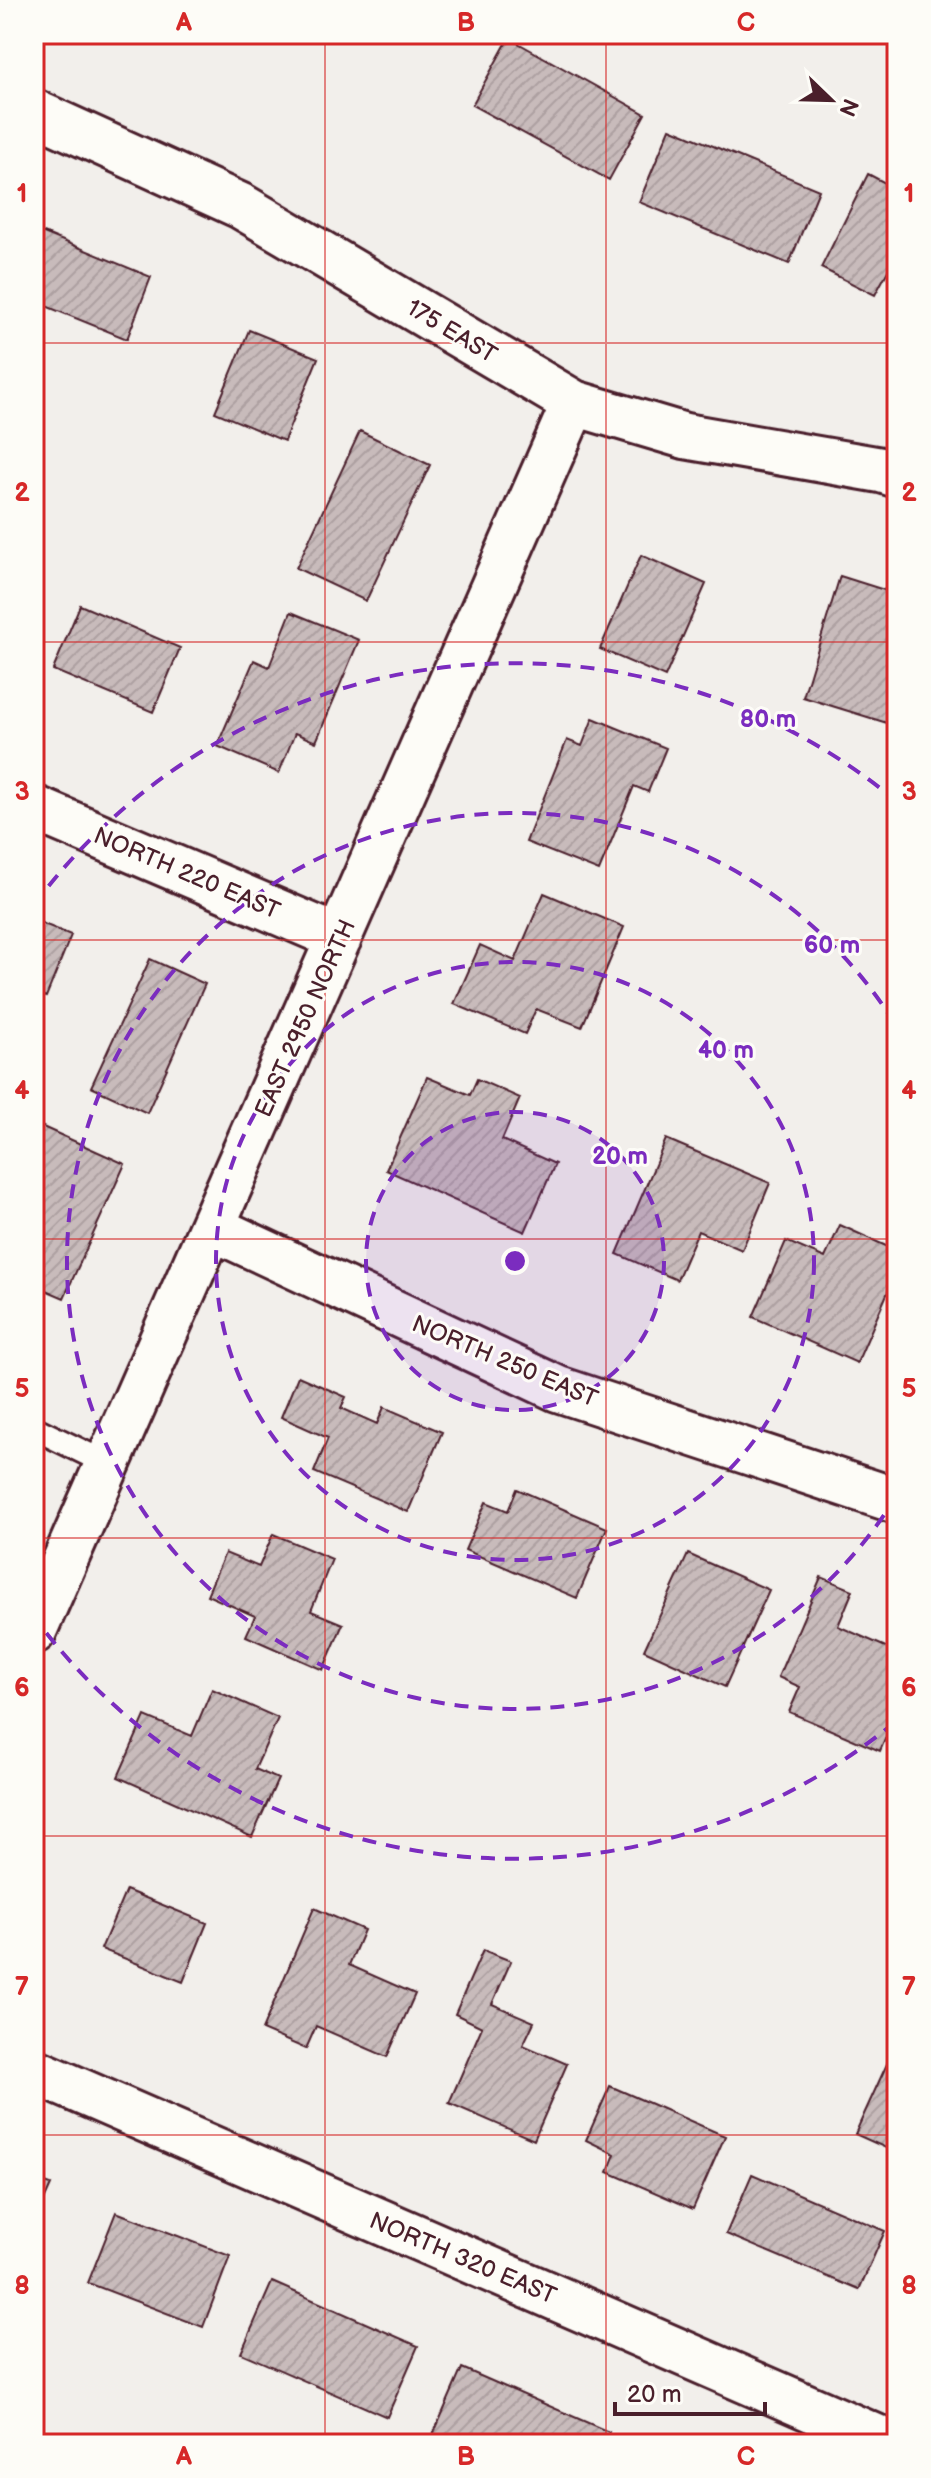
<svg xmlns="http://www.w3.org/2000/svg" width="931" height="2478" font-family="'Balsamiq Sans',sans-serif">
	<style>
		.building { fill: url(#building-hatch); stroke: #4a1f2b; stroke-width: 2 }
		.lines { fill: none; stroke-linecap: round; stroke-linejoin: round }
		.lane-casing { stroke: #4a1f2b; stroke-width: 28 }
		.street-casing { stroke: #4a1f2b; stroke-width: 50 }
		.lane { stroke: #fdfcf7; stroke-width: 22 }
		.street { stroke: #fdfcf7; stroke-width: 44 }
		.grid { fill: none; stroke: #d62828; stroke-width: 2; stroke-opacity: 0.55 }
		.ring { fill: none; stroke: #7b2cbf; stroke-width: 4; stroke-dasharray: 14 10 }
		.labels { text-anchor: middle; stroke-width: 6; stroke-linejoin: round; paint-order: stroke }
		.street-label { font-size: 24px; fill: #4a1f2b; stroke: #fdfcf7 }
		.centre { fill: #7b2cbf; stroke: #fdfcf7; stroke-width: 4 }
		.ring-label { font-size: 24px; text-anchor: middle; font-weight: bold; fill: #7b2cbf; stroke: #fdfcf7; stroke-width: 6; stroke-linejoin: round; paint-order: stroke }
		.neatline { fill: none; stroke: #d62828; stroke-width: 3 }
		.grid-label { font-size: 26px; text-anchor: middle; font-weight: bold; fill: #d62828 }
	</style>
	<defs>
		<pattern id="building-hatch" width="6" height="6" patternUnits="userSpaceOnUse" patternTransform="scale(2)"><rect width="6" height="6" fill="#c8bbbb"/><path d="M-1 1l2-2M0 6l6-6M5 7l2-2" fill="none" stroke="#ada0a1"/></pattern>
	</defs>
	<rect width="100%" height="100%" fill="#f2efeb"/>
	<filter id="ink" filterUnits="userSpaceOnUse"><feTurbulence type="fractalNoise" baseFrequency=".0125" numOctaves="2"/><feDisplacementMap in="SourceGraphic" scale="16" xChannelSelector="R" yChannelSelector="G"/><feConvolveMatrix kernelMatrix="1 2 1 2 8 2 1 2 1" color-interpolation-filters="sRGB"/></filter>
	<g filter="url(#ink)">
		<path class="building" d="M509 38 645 114 609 180 472 105Z
			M670 128 819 190 789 264 639 202Z
			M868 174 897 189V269L891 265 875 295 821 268Z
			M34 229 151 277 127 339 36 302 34 307Z
			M249 330 318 358 284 441 215 412Z
			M360 431 430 465 366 601 296 568Z
			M641 555 706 584 665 677 600 649Z
			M840 576 897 594V692L887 723 803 697Z
			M80 605 180 648 153 712 53 670Z
			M291 612 359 640 316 742 295 733 279 773 217 746 254 660 269 667Z
			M593 718 666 748 648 792 634 786 599 871 526 842 567 740 582 746Z
			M544 893 624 927 582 1027 536 1009 525 1034 454 1004 480 945 515 961Z
			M34 920 71 935 46 997 34 992Z
			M150 959 205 984 147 1113 91 1087Z
			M427 1077 470 1095 477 1079 520 1098 502 1140 555 1164 525 1232 386 1170Z
			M34 1123 125 1164 64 1298 34 1285Z
			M666 1139 770 1183 742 1250 698 1231 677 1280 617 1254Z
			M840 1225 897 1251V1271L857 1363 753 1317 786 1241 825 1258Z
			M298 1376 346 1397 341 1408 377 1424 384 1407 442 1432 408 1512 314 1472 328 1438 281 1417Z
			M517 1489 607 1528 577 1598 465 1550 486 1502 508 1511Z
			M273 1534 332 1559 311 1611 343 1624 323 1670 246 1636 255 1616 207 1595 225 1553 259 1567Z
			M688 1554 769 1590 725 1687 644 1650Z
			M821 1577 853 1590 838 1626 897 1652V1712L880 1751 789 1712 800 1687 778 1677Z
			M212 1689 278 1718 255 1769 278 1779 252 1837 118 1777 145 1716 192 1736Z
			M126 1890 207 1923 183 1982 101 1949Z
			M314 1908 364 1930 349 1965 415 1994 387 2057 316 2026 306 2049 262 2030Z
			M483 1950 511 1961 492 2004 534 2022 523 2045 567 2064 534 2140 449 2103 482 2027 455 2014Z
			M897 2042V2153L855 2134Z
			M610 2086 725 2136 693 2209 608 2172 615 2154 586 2140Z
			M752 2174 885 2231 859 2290 726 2234Z
			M34 2179 51 2185 34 2223Z
			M116 2212 230 2256 203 2327 88 2283Z
			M272 2282 418 2346 387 2417 241 2353Z
			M462 2368 609 2432 604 2444H455L433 2435Z"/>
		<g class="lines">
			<defs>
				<path id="lane" d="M34 1428 108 1464"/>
				<path id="street" d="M34 112 241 206 574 403 685 436 881 470 897 475
					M34 808 339 938
					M213 1228 558 1389 897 1501
					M34 1631 574 403
					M34 2071 892 2444"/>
			</defs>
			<use href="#lane" class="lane-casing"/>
			<use href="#street" class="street-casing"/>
			<use href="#lane" class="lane"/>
			<use href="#street" class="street"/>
		</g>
	</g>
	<path class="grid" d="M325 34V2444M606 34V2444M34 343H897M34 642H897M34 940H897M34 1239H897M34 1538H897M34 1836H897M34 2135H897"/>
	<circle cx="515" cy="1261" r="149" fill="#7b2cbf" fill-opacity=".12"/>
	<g class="ring">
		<circle cx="515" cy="1261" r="149"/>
		<circle cx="515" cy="1261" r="299"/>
		<path d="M897 1495A448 448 0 1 1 897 1027"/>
		<path d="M895 1722A598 598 0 0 1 34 1617M34 905A598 598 0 0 1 895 800"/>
	</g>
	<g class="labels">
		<g class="street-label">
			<text transform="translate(452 331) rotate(31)" y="8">175 EAST</text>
			<text transform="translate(187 873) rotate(23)" y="8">NORTH 220 EAST</text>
			<text transform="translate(305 1018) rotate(-66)" y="8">EAST 2950 NORTH</text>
			<text transform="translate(505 1361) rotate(23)" y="8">NORTH 250 EAST</text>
			<text transform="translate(463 2258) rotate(23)" y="8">NORTH 320 EAST</text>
		</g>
	</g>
	<circle cx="515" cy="1261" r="12" class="centre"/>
	<g class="ring-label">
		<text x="768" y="727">80 m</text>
		<text x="832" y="953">60 m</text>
		<text x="726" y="1058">40 m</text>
		<text x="620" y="1164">20 m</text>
	</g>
	<rect width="931" height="2478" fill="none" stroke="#fdfcf7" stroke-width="88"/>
	<g transform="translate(831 100) rotate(113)" stroke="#fdfcf7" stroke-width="6" paint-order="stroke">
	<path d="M0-6L14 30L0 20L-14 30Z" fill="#4a1f2b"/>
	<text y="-12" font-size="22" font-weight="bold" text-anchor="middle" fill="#4a1f2b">N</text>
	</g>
	<path d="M615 2402v12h150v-12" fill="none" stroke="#4a1f2b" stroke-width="4"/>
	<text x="627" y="2402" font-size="24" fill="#4a1f2b" stroke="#fdfcf7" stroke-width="6" paint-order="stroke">20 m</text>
	<rect x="44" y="44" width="843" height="2390" class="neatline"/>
	<g class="grid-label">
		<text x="184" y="31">A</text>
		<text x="466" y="31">B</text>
		<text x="746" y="31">C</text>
		<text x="22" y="202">1</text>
		<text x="909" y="202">1</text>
		<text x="22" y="501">2</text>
		<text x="909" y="501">2</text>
		<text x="22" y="800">3</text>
		<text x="909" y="800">3</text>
		<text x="22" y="1099">4</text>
		<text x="909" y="1099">4</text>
		<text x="22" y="1397">5</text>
		<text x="909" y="1397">5</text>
		<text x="22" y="1696">6</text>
		<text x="909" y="1696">6</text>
		<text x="22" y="1995">7</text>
		<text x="909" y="1995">7</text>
		<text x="22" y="2294">8</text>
		<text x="909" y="2294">8</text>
		<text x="184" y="2465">A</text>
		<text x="466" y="2465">B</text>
		<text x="746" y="2465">C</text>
	</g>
</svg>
